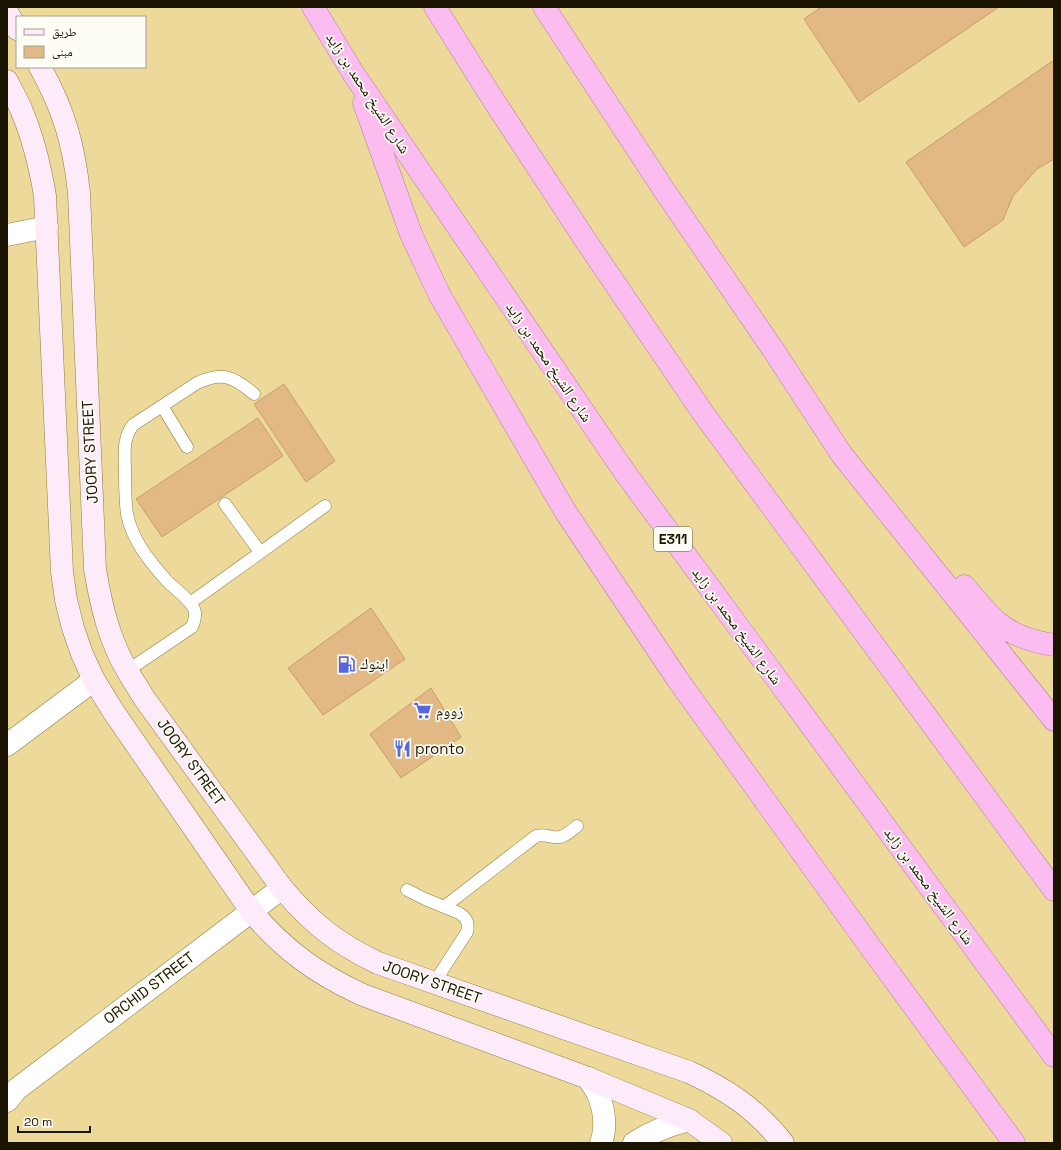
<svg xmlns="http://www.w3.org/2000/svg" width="1061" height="1150" font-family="'Space Grotesk','Noto Naskh Arabic',sans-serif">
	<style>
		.building { fill: #e2b985; stroke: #c59d6a }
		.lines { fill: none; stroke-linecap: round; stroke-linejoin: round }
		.lane-casing { stroke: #8e7c40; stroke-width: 13 }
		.street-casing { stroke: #8e7c40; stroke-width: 23 }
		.secondary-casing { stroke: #8e7c40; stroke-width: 23 }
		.highway-casing { stroke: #ad829c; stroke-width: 23 }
		.lane { stroke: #fff; stroke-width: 12 }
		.street { stroke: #fff; stroke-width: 22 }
		.secondary { stroke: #feebfa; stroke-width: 22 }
		.highway { stroke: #fbbdf0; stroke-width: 22 }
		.labels { text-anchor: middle; stroke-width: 3.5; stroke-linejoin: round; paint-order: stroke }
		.shield { fill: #fdfcf5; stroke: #5f5a4a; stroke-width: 1 }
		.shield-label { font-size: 14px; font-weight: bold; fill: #1b1400 }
		.street-label { font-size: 15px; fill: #1b1400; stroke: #fdfcf5 }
		.poi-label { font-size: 15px; fill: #1b1400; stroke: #fdfcf5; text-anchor: start }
	</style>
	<rect width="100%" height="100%" fill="#edda9b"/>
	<path class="building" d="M821 7H999L859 102 804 19Z
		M1054 60V159L1037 169 1013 196 1003 220 964 247 906 162Z
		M284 384 335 461 306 482 254 404Z
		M258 418 283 456 162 537 136 499Z
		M371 608 405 659 323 715 288 668Z
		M431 688 461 737 401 778 370 734Z"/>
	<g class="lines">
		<defs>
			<path id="lane" d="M162 406 187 447
				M225 504 260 552
				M190 603 325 506
				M127 671 192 627C195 620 197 613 193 607 187 597 175 589 167 581 150 562 132 540 127 514 125 500 125 485 125 471 125 455 122 439 133 425L197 383C223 371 234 377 254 394
				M407 890 425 899 459 913C467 918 469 923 467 932L434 983
				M444 907 536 836C546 833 551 839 560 837 566 836 572 830 577 826"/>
			<path id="street" d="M7 235 47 227
				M7 745 94 680
				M588 1078C591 1083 594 1087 597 1092 604 1107 607 1127 601 1143
				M7 1101 17 1089 282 888
				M634 1143C651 1132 669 1125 689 1120"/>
			<path id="secondary" d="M7 12 17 29
				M40 67C64 110 74 145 79 193L95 569C101 605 109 640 128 672 133 681 139 689 144 698L282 888C311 923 338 944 378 963L689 1072C728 1090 756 1109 783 1143
				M7 81C12 91 17 100 21 109 33 137 40 166 45 196L62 572 66 600 73 628 82 654 94 680 113 711 251 911C284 950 317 974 363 995L588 1078 689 1120 721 1143"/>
			<path id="highway" d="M313 7 353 73 626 474 1054 1056
				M435 7 475 71 496 104 588 244 703 413 1054 890
				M544 7 664 190 774 351 842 455 1054 720
				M364 103 411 234 439 294 565 511 678 680 871 948 1014 1143
				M964 586C975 598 985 612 997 622 1013 636 1034 642 1054 645"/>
		</defs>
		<use href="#lane" class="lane-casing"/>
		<use href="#street" class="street-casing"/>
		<use href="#secondary" class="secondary-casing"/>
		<use href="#highway" class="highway-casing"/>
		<use href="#lane" class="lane"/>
		<use href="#street" class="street"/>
		<use href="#secondary" class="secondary"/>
		<use href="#highway" class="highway"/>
	</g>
	<defs>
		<symbol id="fuel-bare" viewBox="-9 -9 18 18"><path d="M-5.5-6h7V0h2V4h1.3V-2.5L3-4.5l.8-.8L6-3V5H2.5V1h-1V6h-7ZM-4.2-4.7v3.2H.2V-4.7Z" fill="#5567dd" stroke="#fdfcf5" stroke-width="2.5" paint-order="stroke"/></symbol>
		<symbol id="supermarket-bare" viewBox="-9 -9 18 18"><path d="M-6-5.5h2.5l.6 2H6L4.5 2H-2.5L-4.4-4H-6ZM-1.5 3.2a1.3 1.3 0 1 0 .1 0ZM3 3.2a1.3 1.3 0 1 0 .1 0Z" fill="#5567dd" stroke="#fdfcf5" stroke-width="2.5" paint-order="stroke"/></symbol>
		<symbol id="restaurant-bare" viewBox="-9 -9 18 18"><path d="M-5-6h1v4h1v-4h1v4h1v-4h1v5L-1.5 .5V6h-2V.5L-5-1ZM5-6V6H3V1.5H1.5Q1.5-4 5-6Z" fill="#5567dd" stroke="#fdfcf5" stroke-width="2.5" paint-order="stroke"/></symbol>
	</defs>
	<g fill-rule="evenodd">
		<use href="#fuel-bare" x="334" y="652" width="25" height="25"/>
		<use href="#supermarket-bare" x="410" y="698" width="25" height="25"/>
		<use href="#restaurant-bare" x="390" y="736" width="25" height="25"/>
	</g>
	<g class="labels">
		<rect class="shield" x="654" y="527" width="38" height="24" rx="3"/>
		<g class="shield-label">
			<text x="673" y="544">E311</text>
		</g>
		<g class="street-label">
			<text transform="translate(368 93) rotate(57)" y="5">شارع الشيخ محمد بن زايد</text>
			<text transform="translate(549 362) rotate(56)" y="5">شارع الشيخ محمد بن زايد</text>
			<text transform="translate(90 452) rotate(-93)" y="5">JOORY STREET</text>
			<text transform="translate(737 626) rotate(54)" y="5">شارع الشيخ محمد بن زايد</text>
			<text transform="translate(191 762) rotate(54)" y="5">JOORY STREET</text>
			<text transform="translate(929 886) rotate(54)" y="5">شارع الشيخ محمد بن زايد</text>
			<text transform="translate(432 982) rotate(19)" y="5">JOORY STREET</text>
			<text transform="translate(149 988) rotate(-37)" y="5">ORCHID STREET</text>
		</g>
		<g class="poi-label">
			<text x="360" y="669">اينوك</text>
			<text x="436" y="716">زووم</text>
			<text x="415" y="754">pronto</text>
		</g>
	</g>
	<rect width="1061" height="1150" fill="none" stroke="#1b1400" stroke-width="16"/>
	<rect x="16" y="16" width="130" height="52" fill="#fdfcf5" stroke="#a39f93"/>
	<rect x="24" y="29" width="20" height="6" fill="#feebfa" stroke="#a39f93"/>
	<text x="52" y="36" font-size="12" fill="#1b1400">طريق</text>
	<rect x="24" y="46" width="20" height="12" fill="#e2b985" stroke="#a39f93"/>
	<text x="52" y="56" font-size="12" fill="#1b1400">مبنى</text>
	<path d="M18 1126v6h72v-6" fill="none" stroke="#1b1400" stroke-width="2"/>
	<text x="24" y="1126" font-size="12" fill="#1b1400" stroke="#fdfcf5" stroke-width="3" paint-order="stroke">20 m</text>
</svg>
